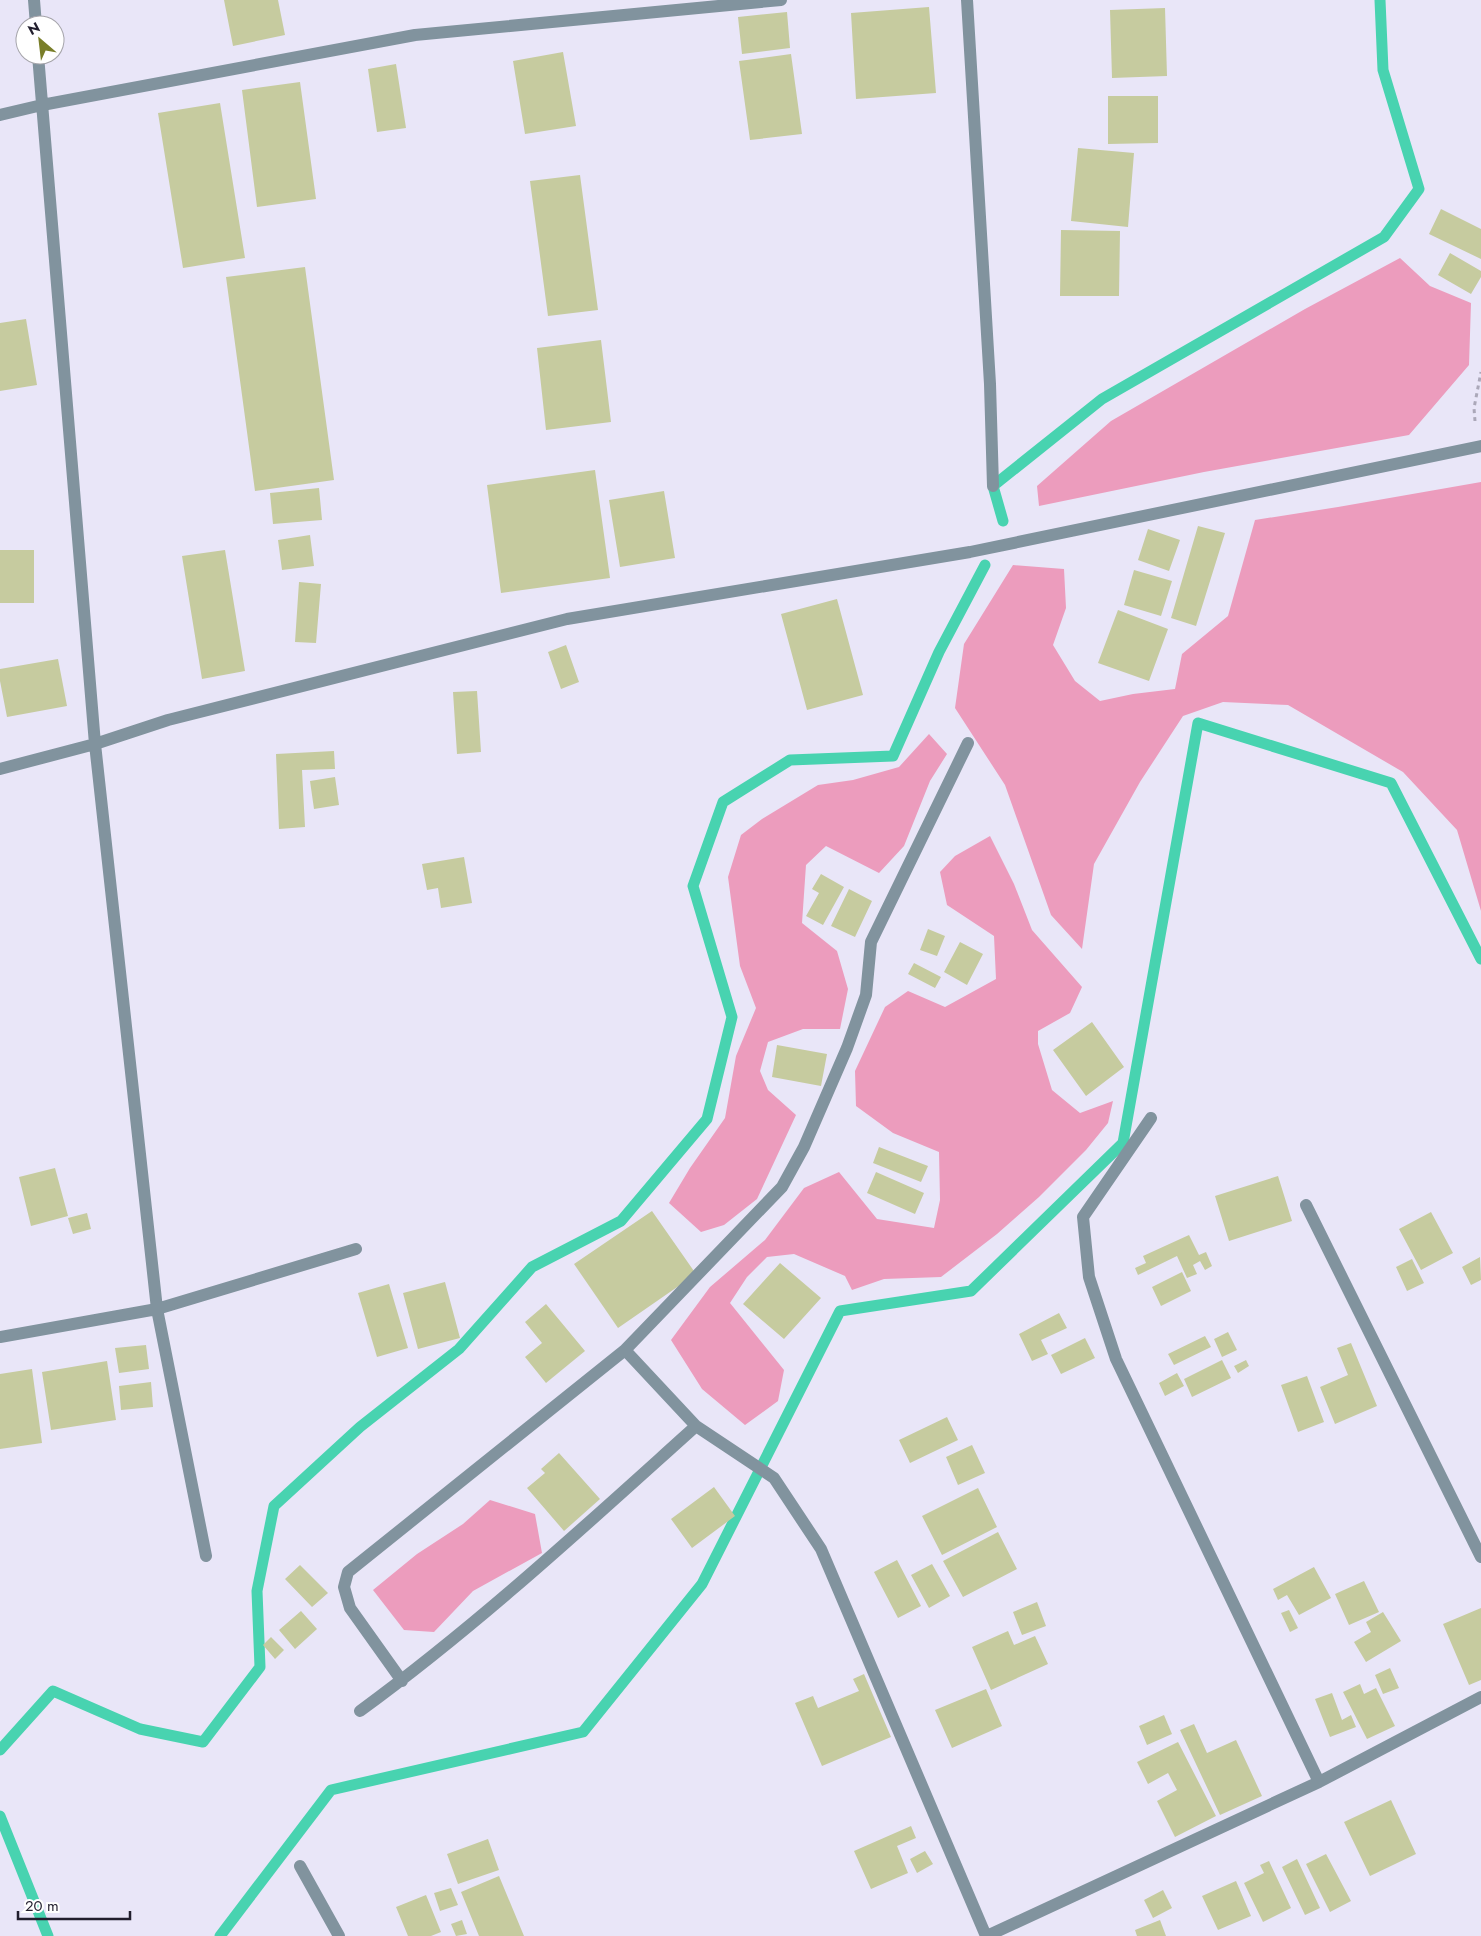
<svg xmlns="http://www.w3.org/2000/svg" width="1481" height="1936" font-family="Jost,sans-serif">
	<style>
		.green { fill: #ec9cbd }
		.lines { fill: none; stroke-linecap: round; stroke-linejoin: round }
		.stream { stroke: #48d3b0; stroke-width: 11 }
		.building { fill: #c6cb9f }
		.path { stroke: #aba8b9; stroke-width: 3; stroke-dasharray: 4 4; stroke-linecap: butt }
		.minor { stroke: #81939e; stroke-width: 12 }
	</style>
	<rect width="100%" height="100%" fill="#e9e6f8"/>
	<path class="green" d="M1400 258 1430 286 1471 303 1469 365 1409 435 1204 472 1039 506 1037 486 1111 421 1305 309Z
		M1481 482V911L1457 830 1403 772 1288 705 1223 702 1183 716 1140 782 1094 864 1082 949 1051 915 1005 785 955 708 964 644 1013 565 1064 569 1066 608 1053 645 1075 681 1100 701 1133 694 1175 689 1182 654 1228 616 1255 520 1338 507Z
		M929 734 947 754 930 781 904 846 879 873 826 846 806 865 802 923 837 951 848 989 840 1029H803L768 1042 760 1071 768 1090 796 1115 757 1199 724 1225 701 1232 669 1203 690 1168 725 1118 736 1056 756 1008 740 966 728 877 741 835 762 819 818 785 853 780 899 767Z
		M990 836 1014 884 1032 930 1082 987 1070 1013 1038 1031V1044L1052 1090 1080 1113 1113 1101 1108 1123 1086 1150 1039 1197 997 1234 941 1277 884 1279 852 1290 845 1276 794 1254 767 1257 747 1277 730 1303 784 1370 778 1401 745 1425 702 1389 671 1340 710 1287 765 1240 804 1188 839 1172 877 1219 934 1228 940 1200 939 1152 893 1133 856 1106 855 1071 885 1007 908 991 945 1007 996 979 994 936 947 905 940 872 955 856Z
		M490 1500 535 1514 542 1553 473 1591 434 1632 404 1630 373 1590 417 1554 463 1524Z"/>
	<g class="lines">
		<path class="stream" d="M1003 521 993 486 1102 399 1384 237 1419 189 1383 70 1380 0
			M0 1750 53 1691 140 1729 203 1742 260 1667 257 1591 274 1506 360 1427 459 1349 532 1267 621 1221 707 1119 732 1017 693 886 723 802 790 760 893 756 939 652 985 565
			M0 1816 48 1936
			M220 1936 331 1790 583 1732 702 1584 840 1311 971 1291 1123 1143 1198 723 1391 783 1481 959"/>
	</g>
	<path class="building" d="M224 0H278L285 35 233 46Z
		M929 7 936 93 856 99 851 13Z
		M1165 8 1167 76 1112 78 1110 10Z
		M787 12 790 48 742 54 738 17Z
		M563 52 576 126 525 134 513 61Z
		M791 54 802 134 750 140 739 61Z
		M396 64 406 128 377 132 368 69Z
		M300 82 316 199 257 207 242 90Z
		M1108 96H1158V143L1108 144Z
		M220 103 245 258 183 268 158 113Z
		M1078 148 1134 153 1128 227 1071 221Z
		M580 175 598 310 548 316 530 181Z
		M1441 209 1481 229V259L1429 234Z
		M1061 230 1120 231 1119 296H1060Z
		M1450 253 1481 271V277L1471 294 1438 275Z
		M305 267 334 480 255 491 226 277Z
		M26 319 37 385 0 391V323Z
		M601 340 611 422 546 430 537 348Z
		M595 470 610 578 501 593 487 485Z
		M319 488 322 520 273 524 270 493Z
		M664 491 675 558 620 567 609 500Z
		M1198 526 1225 533 1196 626 1171 618Z
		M1148 529 1180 540 1169 571 1138 560Z
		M310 535 314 566 282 570 278 540Z
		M0 550H34V603H0Z
		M225 550 245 671 202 679 182 556Z
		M1134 570 1172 581 1161 616 1124 605Z
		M299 582 321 584 316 643 295 642Z
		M837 599 863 695 807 710 781 614Z
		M1118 610 1168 629 1149 681 1098 663Z
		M566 645 579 682 561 689 548 652Z
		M58 659 67 706 7 717 0 681V669Z
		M477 691 481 752 457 754 453 692Z
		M334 751 335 769 302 770 305 827 279 829 276 754Z
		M335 777 339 805 314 809 310 781Z
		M464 857 472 903 441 908 438 888 427 890 422 864Z
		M821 874 844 887 823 925 806 916 819 893 812 889Z
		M849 889 872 901 855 937 831 926Z
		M928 929 945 936 937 956 920 950Z
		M960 942 983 954 967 985 944 972Z
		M914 963 941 977 935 988 908 974Z
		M1092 1022 1124 1067 1086 1096 1053 1050Z
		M777 1045 827 1054 821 1086 772 1077Z
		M879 1147 928 1166 921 1182 873 1163Z
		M55 1168 68 1216 31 1226 19 1177Z
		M876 1172 924 1193 915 1214 867 1193Z
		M1278 1176 1292 1221 1229 1241 1215 1196Z
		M652 1211 696 1274 618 1328 574 1264Z
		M1431 1212 1453 1253 1421 1270 1399 1229Z
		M87 1213 91 1229 73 1234 68 1218Z
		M1189 1235 1199 1255 1206 1252 1212 1266 1205 1270 1200 1261 1193 1265 1197 1274 1187 1278 1177 1256 1138 1275 1135 1268 1146 1263 1143 1256Z
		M1480 1257 1481 1280 1471 1285 1462 1267Z
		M1412 1259 1424 1283 1407 1291 1396 1267Z
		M780 1263 821 1298 784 1339 743 1304Z
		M1182 1272 1191 1291 1161 1306 1152 1287Z
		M445 1282 460 1338 418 1349 403 1293Z
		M389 1284 408 1348 377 1357 358 1293Z
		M546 1304 585 1351 546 1383 525 1357 542 1343 525 1322Z
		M1059 1313 1067 1328 1041 1340 1048 1354 1032 1361 1019 1334Z
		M1228 1332 1237 1350 1222 1357 1214 1339Z
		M1205 1336 1211 1347 1174 1365 1168 1354Z
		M1085 1338 1095 1358 1061 1374 1051 1355Z
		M1351 1343 1377 1406 1335 1424 1320 1387 1348 1375 1337 1348Z
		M146 1345 149 1369 119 1373 115 1348Z
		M1222 1360 1231 1378 1192 1397 1184 1379Z
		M1246 1360 1249 1366 1238 1373 1234 1366Z
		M107 1361 116 1420 51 1430 42 1372Z
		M32 1369 42 1443 0 1449V1374Z
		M1177 1373 1184 1386 1165 1396 1159 1383Z
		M1307 1376 1324 1422 1298 1432 1281 1385Z
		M151 1382 153 1407 121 1410 119 1386Z
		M947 1417 958 1440 910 1463 899 1440Z
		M972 1445 985 1473 958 1485 946 1457Z
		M559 1453 600 1499 564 1531 527 1488 545 1473 541 1469Z
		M714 1487 735 1516 692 1548 671 1519Z
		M978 1488 997 1527 942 1555 922 1516Z
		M998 1532 1017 1569 963 1597 943 1561Z
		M897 1560 921 1606 898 1618 874 1572Z
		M932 1564 950 1596 929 1608 911 1575Z
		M300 1565 328 1593 312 1607 285 1579Z
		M1314 1567 1331 1598 1299 1615 1287 1595 1278 1600 1273 1589Z
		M1364 1581 1379 1612 1349 1625 1335 1594Z
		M1037 1602 1046 1626 1022 1635 1013 1612Z
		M1481 1608V1680L1469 1685 1443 1624Z
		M1289 1610 1298 1628 1290 1632 1281 1613Z
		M301 1611 317 1629 295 1649 279 1630Z
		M1383 1612 1401 1641 1366 1662 1354 1642 1371 1632 1366 1622Z
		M1008 1631 1014 1645 1035 1636 1048 1664 991 1690 972 1647Z
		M271 1637 284 1650 275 1659 263 1645Z
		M1390 1668 1399 1688 1383 1694 1375 1675Z
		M864 1674 891 1737 822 1766 795 1703 813 1696 818 1708 859 1691 853 1679Z
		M1360 1684 1364 1694 1376 1688 1395 1726 1367 1739 1343 1692Z
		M986 1689 1002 1726 952 1748 935 1710Z
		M1332 1693 1342 1720 1351 1715 1356 1727 1330 1737 1315 1699Z
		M1164 1715 1172 1734 1147 1745 1139 1726Z
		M1194 1724 1207 1753 1236 1740 1262 1796 1220 1815 1180 1730Z
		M1178 1742 1216 1816 1175 1837 1157 1801 1177 1790 1168 1773 1148 1784 1137 1762Z
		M1391 1800 1416 1854 1370 1876 1344 1822Z
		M911 1826 916 1838 897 1846 908 1873 871 1889 854 1851Z
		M488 1839 499 1870 458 1884 447 1854Z
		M925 1851 933 1864 917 1873 910 1859Z
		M1326 1854 1351 1901 1330 1912 1306 1864Z
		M1297 1859 1320 1908 1305 1915 1282 1867Z
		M1269 1861 1291 1908 1263 1922 1244 1883 1264 1873 1260 1865Z
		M499 1876 524 1936H479L461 1892Z
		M1236 1881 1251 1916 1218 1930 1202 1896Z
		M451 1888 458 1905 440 1911 434 1893Z
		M1163 1890 1172 1908 1153 1918 1144 1900Z
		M426 1895 441 1932 431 1936H408L396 1907Z
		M462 1920 467 1934 456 1936 451 1924Z
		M1160 1920 1166 1936H1137L1135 1930Z"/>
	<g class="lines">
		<path class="path" d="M1475 421 1474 408 1481 372"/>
		<path class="minor" d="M34 0 36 25
			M967 0 990 384 993 486
			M38 55 95 744 157 1309 206 1556
			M0 115 42 105 415 35 781 0
			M0 769 95 744 168 720 567 619 970 552 1481 446
			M1151 1118 1083 1217 1089 1277 1116 1359 1319 1782
			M1306 1205 1481 1557
			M0 1337 157 1309 356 1249
			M625 1350 696 1426 774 1478 821 1549 986 1936
			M402 1681 350 1608 344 1587 348 1572 625 1350 782 1187 804 1147 847 1048 866 995 871 942 968 743
			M360 1711C479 1624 587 1524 696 1426
			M300 1866 339 1936
			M987 1936 1319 1782 1481 1697"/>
	</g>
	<g transform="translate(40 40) rotate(332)"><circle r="24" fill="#ffffff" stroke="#a6a5ab"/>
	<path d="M0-4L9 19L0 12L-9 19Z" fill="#797e29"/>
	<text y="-8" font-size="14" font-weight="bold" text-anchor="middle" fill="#211e2d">N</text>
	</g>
	<path d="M18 1911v8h112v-8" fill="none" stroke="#211e2d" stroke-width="2.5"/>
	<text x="25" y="1911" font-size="15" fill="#211e2d" stroke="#ffffff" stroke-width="4" paint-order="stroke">20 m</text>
</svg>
